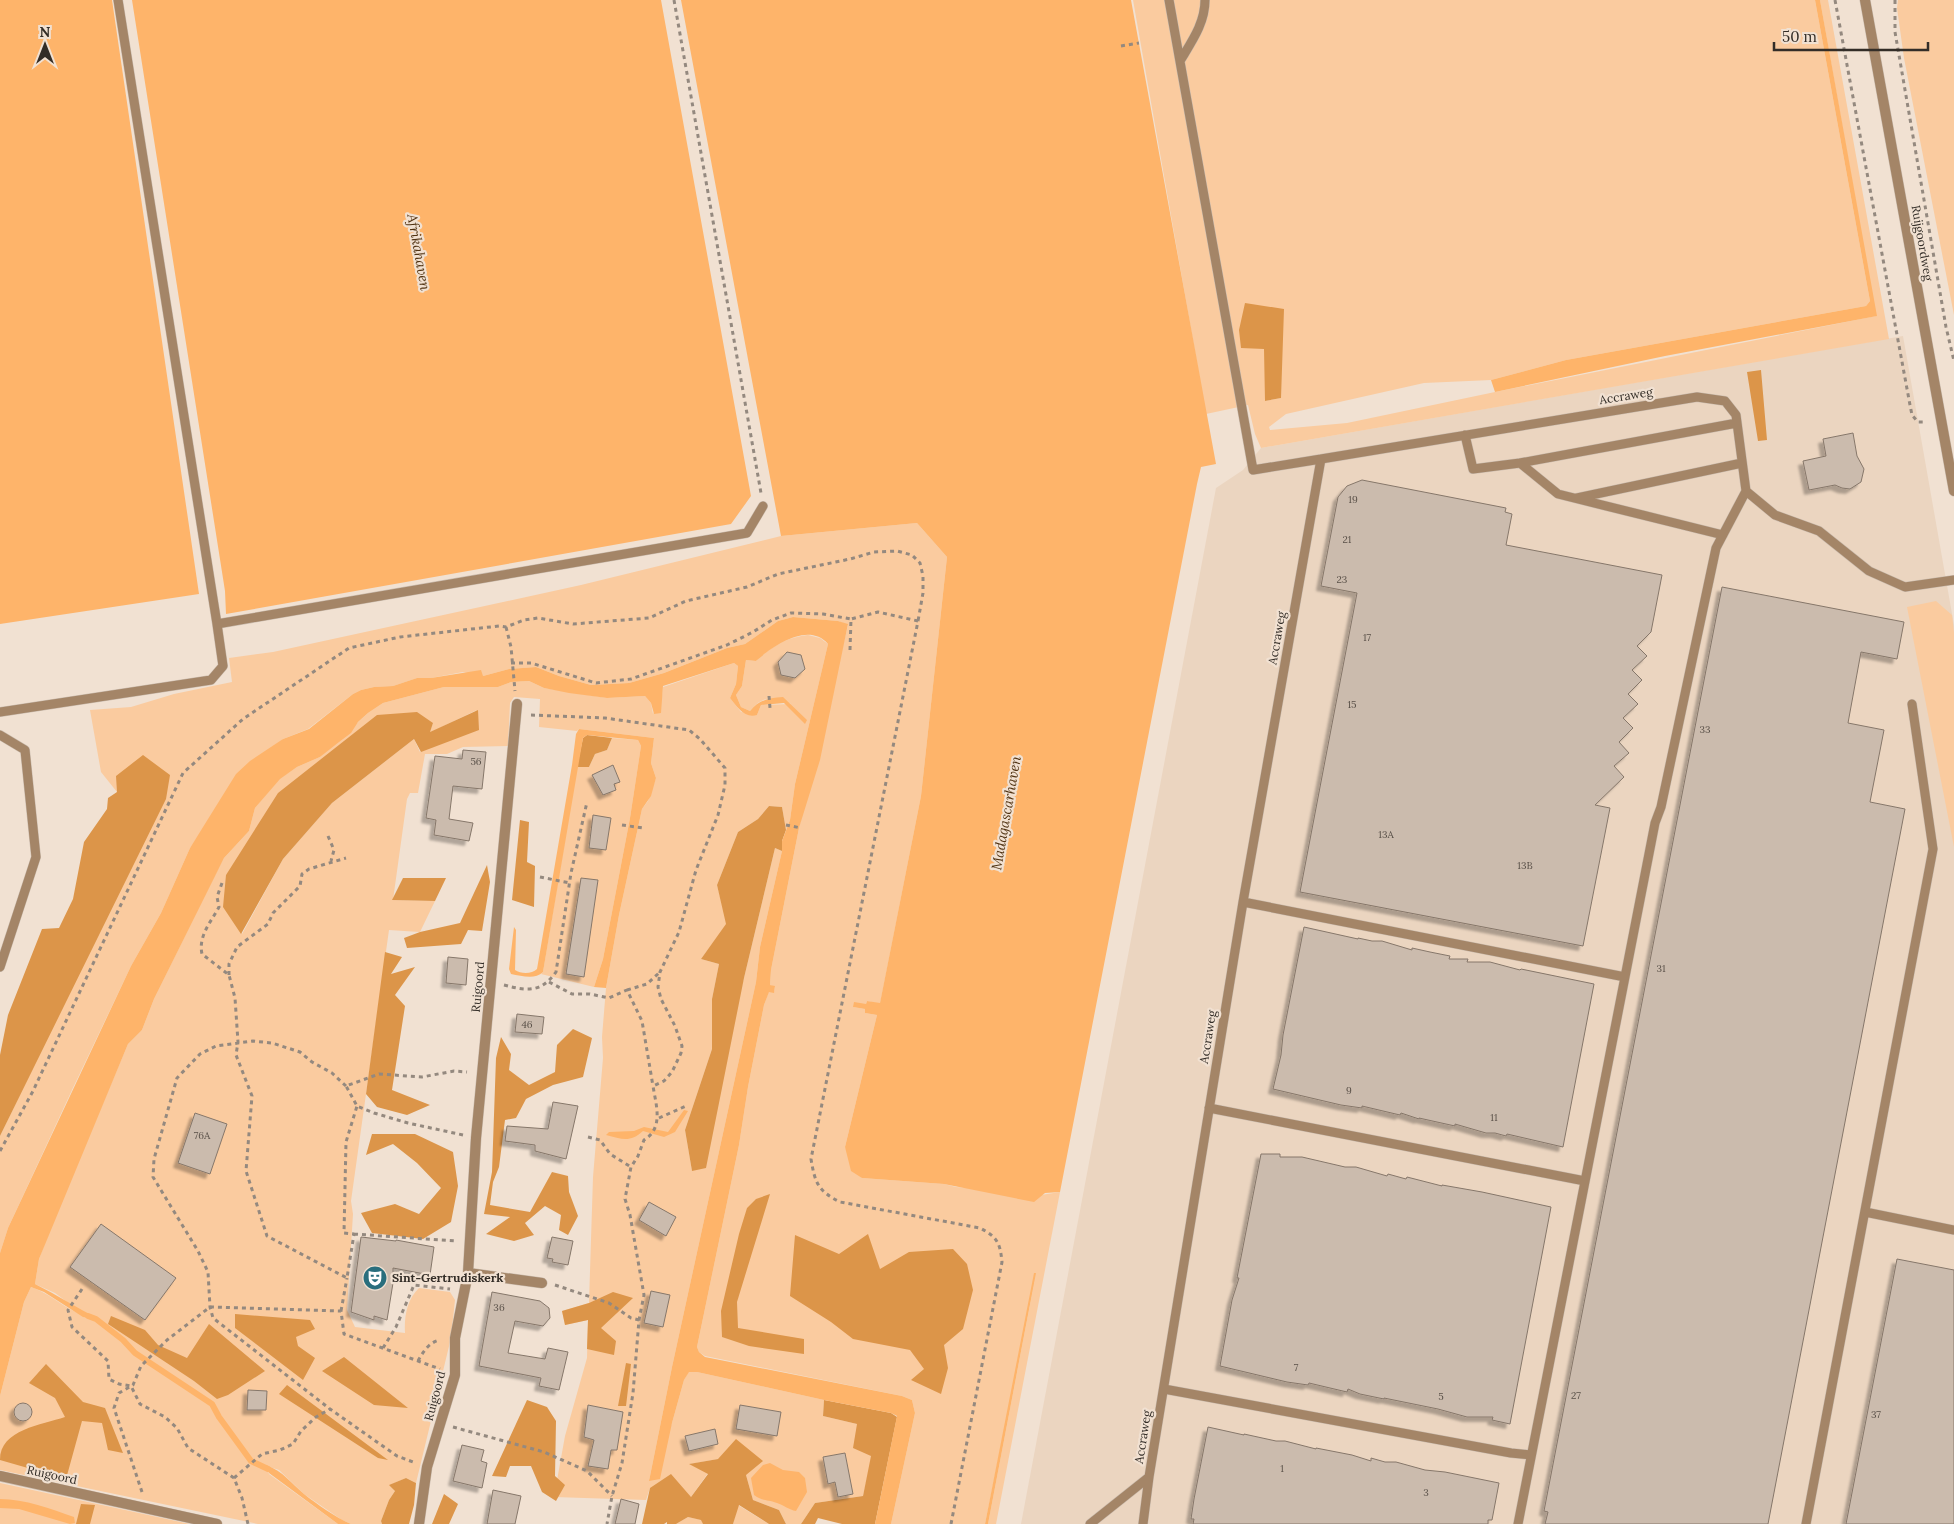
<svg xmlns="http://www.w3.org/2000/svg" width="1954" height="1524" font-family="Lora,serif">
	<style>
		.built { fill: #ebd5c0 }
		.green { fill: #facb9f; fill-rule: evenodd }
		.forest { fill: #dc9549 }
		.water { fill: #feb46a }
		.lines { fill: none; stroke-linecap: round; stroke-linejoin: round }
		.stream { stroke: #feb46a; stroke-width: 6 }
		.building { fill: #cbbbad; stroke: #86776a; filter: url(#shadow) }
		.lane-casing { stroke: #cbbdb0; stroke-width: 10 }
		.street-casing { stroke: #cbbdb0; stroke-width: 11 }
		.path { stroke: #94897f; stroke-width: 3; stroke-dasharray: 4 4; stroke-linecap: butt }
		.lane { stroke: #a48567; stroke-width: 9 }
		.street { stroke: #a48567; stroke-width: 10 }
		.labels { text-anchor: middle; stroke-width: 4.5; stroke-linejoin: round; paint-order: stroke }
		.number-label { font-size: 10px; fill: #595048 }
		.street-label { font-size: 12px; fill: #332d27; stroke: #f1e1d2 }
		.poi-label { font-size: 12px; font-weight: bold; fill: #332d27; stroke: #f1e1d2; text-anchor: start }
		.water-label { font-size: 14px; font-style: italic; fill: #513313; stroke: #f1e1d2 }
	</style>
	<defs>
		<filter id="shadow"><feDropShadow dx="-4.5" dy="4.5" stdDeviation="1" flood-color="#0004"/></filter>
	</defs>
	<rect width="100%" height="100%" fill="#f1e1d2"/>
	<path class="built" d="M1903 336 1954 625V1524H1021L1216 488 1243 470 1261 448Z"/>
	<path class="green" d="M1133 0H1815L1870 301 1866 306 1566 360 1491 380 1424 383 1286 414 1269 427 1270 430 1347 423 1495 392 1876 316 1820 0H1828L1889 339 1261 448 1255 434 1248 405 1206 414ZM1265 349 1281 398 1265 401Z
		M1898 0H1954V315L1904 58 1897 8Z
		M917 523 947 557 921 796 880 1004 867 1001 866 1004 853 1007 865 1009V1013L877 1015 845 1147 862 1178 944 1184 956 1187 1041 1195 1060 1192 996 1524H988L1036 1273 985 1524H891L915 1413 912 1400 902 1396 705 1356 699 1352 697 1347 739 1145 748 1087 764 1005 769 991 774 992 775 987 770 985 771 970 799 828 848 625 838 621 793 617 778 621 745 644 727 648 664 673 629 683 591 685 559 676 536 667 509 669 483 676 463 672 431 678H417L393 686 374 687 361 690 353 694 308 729 283 739 203 829 190 848 161 913 131 966 72 1090 8 1228 0 1253V1136L53 1026 117 792 101 772 90 710 131 707 174 694 232 682 229 658 273 652 581 585 781 536Z
		M1936 601 1952 615 1954 633V847L1907 607Z
		M808 635 820 638 828 644 795 784 790 820 786 830 782 807 769 806 758 819 738 832 717 885 727 924 701 959 719 964 712 999V1049L685 1130 692 1171 744 978 775 848 782 851 760 947 756 982 672 1367 649 1481 672 1423 684 1380 689 1371 697 1372 824 1400 823 1416 857 1424 872 1456 863 1496 815 1503 801 1524H784H786L779 1510 753 1500 746 1475 718 1459 690 1464 708 1473 691 1497 650 1488 646 1500 554 1497 565 1436 587 1358 588 1320 565 1325 562 1311 589 1303 593 1177 603 1058 602 1037 606 988 619 915 642 809 648 801 656 778 651 763 654 738 579 729 577 731 539 727 540 699 514 697 510 703 508 746 463 747 447 754H425L418 793H410L407 799 393 900 435 901 420 932 389 930 351 1201 353 1214 347 1310 355 1327 405 1333C404 1317 407 1299 419 1288L450 1292 455 1300 451 1338 416 1483 406 1478 390 1485 395 1491 389 1500 381 1521 382 1524H351L342 1520 304 1494 279 1470 267 1466 269 1474 338 1524H258L0 1470V1396L24 1302 31 1287C56 1296 71 1316 97 1318L74 1307 55 1293 35 1284 39 1259 54 1219 128 1044 142 1030 154 999 214 877 224 858 249 831 255 808 279 779 297 767 320 757 368 713 383 703 444 687H498L511 682 529 681 544 688 607 698 645 696 651 703 653 714 662 696 663 687 734 663 738 666 736 684 730 698 741 712 757 715 761 705 791 704C772 698 764 694 750 711L741 707 736 695 742 686 746 660 756 661C771 647 787 637 808 635ZM477 710 420 752 414 739 332 803 283 859 242 934 226 875 433 723 429 733Z
		M612 738 638 740 641 746 630 818 603 959 594 987 541 974 543 972 577 767H589L595 754 607 750Z
		M0 1483 190 1524H0Z
		M738 1505 769 1524H733Z
		M688 1517 702 1520 703 1524H676Z"/>
	<path class="forest" d="M1245 303 1284 309 1281 398 1265 401 1264 349 1241 348 1239 330Z
		M1761 370 1767 440 1758 441 1747 372Z
		M478 710 479 730 421 752 414 739 332 803 283 859 241 934 223 907 226 875 278 793 377 715 417 712 433 723 430 732Z
		M587 735 612 738 607 750 595 754 589 767H577L583 738Z
		M143 755 170 775 166 799 0 1136V1055L8 1015 42 929 59 928 73 899 84 842 107 809 108 798 117 792 116 776Z
		M769 806 782 807 786 830 782 841V851L775 848 744 978 706 1168 692 1171 685 1130 712 1049V999L719 964 701 959 726 924 717 885 738 832 758 819Z
		M520 820 529 822 527 862 535 866 534 907 512 900Z
		M487 865 490 882 482 931 468 930 461 944 407 948 404 938 420 932 460 923Z
		M403 878H446L435 901 392 900Z
		M385 952 402 957 391 974 415 967 395 995 405 1006 392 1090 430 1105 407 1115 377 1107 366 1094Z
		M573 1029 592 1038 583 1077 553 1085 526 1099 516 1118 505 1120 499 1167 493 1182 490 1205 530 1212 552 1172 568 1176 569 1192 578 1216 568 1235 559 1230 561 1215 545 1206 525 1223 534 1235 514 1241 486 1234 510 1217 484 1214 492 1172 496 1058 501 1037 511 1054 509 1070 529 1085 555 1072 557 1045Z
		M372 1134H415L453 1152 458 1186 451 1222 423 1239 372 1233 361 1213 395 1204 419 1214 441 1188 417 1163 393 1144 366 1155Z
		M770 1194 737 1302 738 1328 804 1339V1354L749 1346 722 1337 721 1311 739 1234 747 1208 756 1199Z
		M868 1234 880 1269 909 1252 953 1249 967 1264 973 1290 963 1329 944 1345 948 1368 941 1394 911 1380 924 1369 910 1350 853 1339 831 1322 790 1296 795 1235 839 1254Z
		M613 1292 633 1298 601 1328 616 1341 614 1355 587 1349 588 1320 565 1325 562 1311 589 1303Z
		M235 1314 310 1320 315 1329 296 1337 298 1346 315 1358 303 1380 235 1328Z
		M111 1316 145 1330 158 1345 187 1358 209 1324 265 1371 228 1395 217 1399 194 1381 108 1324Z
		M344 1357 408 1408 374 1405 322 1371Z
		M626 1363 631 1364 626 1406H618Z
		M46 1364 83 1402 105 1408 123 1453 108 1450 102 1423 82 1421 66 1479 0 1460C0 1429 42 1425 65 1417L55 1398 29 1383Z
		M287 1385 388 1460 378 1458 279 1394Z
		M527 1400 547 1407 556 1421 555 1476 565 1485 556 1501 542 1492 531 1466H510L506 1477 492 1476Z
		M824 1400 891 1413 897 1417 875 1524H842L818 1518 815 1524H801L815 1503 863 1496 871 1456 853 1448 857 1424 823 1416Z
		M736 1439 763 1461 746 1475 753 1500 779 1510 786 1524H769L739 1505 733 1524H703L701 1520 688 1517 676 1524H667V1522L664 1524H642L650 1488 671 1474 691 1497 708 1474 689 1464 718 1459Z
		M406 1478 416 1483 414 1505 409 1524H382L381 1521 389 1500 395 1491 389 1485Z
		M444 1494 458 1504 449 1524H432Z
		M81 1504 95 1505 90 1524H76Z"/>
	<path class="water" d="M0 0H112L199 594 0 624Z
		M132 0H661L751 496 731 524 226 614 225 591Z
		M681 0H1131L1216 464 1201 467 1197 484 1060 1192 1045 1193 1034 1202 944 1184 862 1178 851 1171 845 1147 877 1015 865 1013V1009L853 1007 854 1002 866 1004 867 1001 880 1003 921 796 947 557 917 523 781 536Z
		M1815 0H1820L1877 316 1665 356 1495 392 1491 380 1566 360 1866 306 1870 301Z
		M793 617 838 621 848 624 820 760 799 828 771 970 770 985 775 986 774 993 769 992 764 1005 748 1087 739 1145 697 1347 699 1352 705 1357 902 1396 912 1400 915 1413 891 1524H875L897 1416 891 1413 824 1400 697 1372H689L684 1380 672 1423 660 1479 649 1481 672 1367 756 982 760 947 782 851V841L790 820 795 784 828 644C808 621 772 647 756 661L746 660 742 686 736 695 741 707 750 711C759 700 768 698 783 697L807 720 805 724 784 703 761 705 757 715C745 719 737 707 730 698L736 684 738 666 734 663 663 686 661 713 654 714 651 703 645 696 607 698 569 693 544 688 529 681 511 682 498 687H444L383 703 368 713 358 722 351 733 339 742 320 757 297 767 280 779 255 808 249 831 224 858 154 999 142 1030 128 1044 39 1259 35 1284C57 1295 77 1308 99 1319L83 1317 44 1292 31 1287 24 1302 0 1396V1253L8 1228 131 966 161 913 190 848 236 774 250 761 283 739 309 729 353 694 361 690 374 687 393 686 417 678H431L481 670 483 676 509 669 536 667 559 676 591 685 629 683 664 673 727 648 745 644 778 621Z
		M579 729 654 738 651 763 656 778 651 796 642 809 619 915 606 988 594 987 603 959 630 818 641 746 638 740 587 735 583 738 543 972C535 980 522 976 511 974L509 969 514 927 516 930 515 970C521 974 532 974 537 969L572 765 576 734Z
		M684 1110 688 1111 675 1132 664 1137 643 1131C630 1143 622 1139 606 1135L609 1132 634 1131 644 1127 668 1132Z
		M1034 1273H1036L988 1524H985Z
		M770 1463 783 1470 799 1472 805 1478 807 1492 796 1511C789 1510 784 1505 777 1503 767 1499 764 1502 754 1495L751 1478 763 1465Z
		M266 1465C284 1472 290 1482 304 1494 318 1505 335 1517 351 1524H338L269 1473Z
		M0 1499C25 1499 51 1509 74 1517L75 1523 70 1524 19 1509 0 1508Z"/>
	<g class="lines">
		<path class="stream" d="M88 1316 96 1319 123 1340 135 1353 212 1404 219 1417 251 1461 268 1469"/>
	</g>
	<path class="building" d="M1853 433 1857 456 1864 469 1861 482 1850 489 1842 488 1835 485 1809 490 1803 461 1826 456 1823 439Z
		M1362 480 1506 508 1505 512 1512 514 1506 545 1662 575 1651 632 1637 646 1647 656 1632 670 1642 680 1628 694 1638 704 1623 718 1633 728 1619 742 1629 753 1614 766 1624 777 1595 805 1610 808 1583 946 1300 892 1357 593 1321 586 1338 497 1347 486Z
		M1722 587 1904 622 1897 659 1861 652 1848 723 1884 730 1870 802 1905 809 1768 1524H1545L1548 1512 1544 1511Z
		M787 652 801 655 805 669 795 678 781 675 778 662Z
		M463 750 486 752 482 789 453 786 449 819 473 823 469 841 434 835 436 820 426 818 435 756 462 759Z
		M613 765 620 782 614 784 616 790 603 795 592 775Z
		M593 815 611 818 606 850 589 848Z
		M581 878 598 880 584 977 566 974Z
		M1304 927 1358 939V938L1372 941H1382L1412 950V948L1430 952 1450 956 1449 959H1468L1467 962H1490L1520 970 1521 969 1594 984 1563 1147 1507 1134 1506 1136 1495 1133H1486L1455 1124V1126L1419 1118V1119L1401 1113 1400 1115 1362 1106V1108L1341 1105 1273 1089 1281 1055 1283 1035Z
		M448 957 468 959 466 985 446 983Z
		M517 1014 544 1017 542 1034 515 1032Z
		M553 1102 578 1106 566 1159 535 1151V1145L505 1141 507 1126 548 1129Z
		M195 1113 227 1124 210 1174 178 1163Z
		M1261 1154H1280V1157H1302L1345 1167H1356L1387 1176 1388 1174 1406 1179 1407 1177 1442 1186V1185L1482 1192 1551 1207 1510 1424 1492 1420 1493 1417H1467L1438 1409 1384 1398V1399L1360 1394 1348 1389 1347 1392 1309 1383 1308 1385 1287 1382 1220 1366 1232 1300 1239 1278H1237Z
		M649 1202 676 1217 666 1236 639 1220Z
		M101 1224 176 1278 145 1320 70 1267Z
		M361 1237 396 1241V1240L434 1247 430 1275 393 1268V1283L387 1320 374 1316V1320L351 1312Z
		M552 1237 573 1241 568 1265 552 1262 553 1259 547 1258Z
		M1897 1259 1954 1270V1524H1846Z
		M651 1291 670 1295 663 1327 644 1323Z
		M492 1292 540 1301 549 1308 550 1318 543 1326 515 1321 508 1353 545 1359 548 1348 568 1352 559 1390 539 1386 541 1378 479 1366Z
		M248 1390 267 1391 266 1410H247Z
		M14 1412a9 9 0 1 1 18 0a9 9 0 1 1-18 0Z
		M588 1405 623 1412 617 1450H611L608 1469 588 1466 594 1440 584 1437Z
		M740 1405 781 1412 777 1436 736 1429Z
		M1208 1427 1244 1435V1434L1276 1441H1285L1316 1449V1448L1352 1455 1371 1461V1458L1385 1462H1396L1425 1470 1445 1472 1499 1483 1492 1520H1488V1524H1193L1194 1519H1191L1194 1499Z
		M715 1429 718 1444 689 1451 685 1436Z
		M462 1445 484 1450 481 1461 487 1463 482 1488 453 1481Z
		M845 1453 853 1494 838 1497 835 1482 828 1484 823 1457Z
		M493 1490 521 1496 515 1524H487Z
		M621 1499 639 1504 635 1524H615Z"/>
	<g class="lines">
		<defs>
			<path id="lane" d="M118 0 217 624 747 533 763 506
				M1169 0 1253 470 1321 459
				M1180 61C1192 41 1205 23 1205 0
				M1465 435 1473 469 1520 463 1558 494 1723 535
				M1520 463 1737 423
				M1577 498 1742 463
				M0 712 211 680 223 666 217 624
				M0 735 25 750 36 857 0 967
				M1243 902 1625 977 1518 1524
				M1625 977 1655 823 1661 807 1716 548 1746 491
				M1209 1108 1585 1181
				M1865 1212 1954 1230
				M1164 1389 1511 1453 1531 1455
				M1090 1524 1149 1477 1243 902 1321 459 1697 397 1725 401 1736 415 1746 491 1775 515 1819 531 1869 571 1905 587 1954 580
				M1143 1524 1149 1477
				M1806 1524 1933 849 1912 704"/>
			<path id="street" d="M1865 0 1954 491
				M468 1273 542 1283
				M0 1476 217 1524
				M419 1524 427 1467 455 1375V1338L468 1273 476 1138 517 704"/>
		</defs>
		<use href="#lane" class="lane-casing"/>
		<use href="#street" class="street-casing"/>
		<path class="path" d="M674 0 761 493
			M1835 0 1910 405 1912 415 1918 422H1926
			M1895 0V32L1946 327 1954 361
			M1121 46 1139 43
			M506 627 511 647 515 691
			M850 650 851 619 878 612 918 621 811 1159C815 1183 818 1191 840 1202L980 1228C997 1237 1000 1242 1002 1262L951 1524
			M511 663H531L596 683 631 679 727 645 753 632 772 620 791 613 823 614 851 619
			M769 696 770 708
			M531 715 605 718 689 730 700 739 725 768V785L718 815 696 870 679 932 660 972 658 987 661 999 675 1026 682 1046 681 1053 672 1072 664 1081 653 1086C656 1105 664 1128 644 1140L638 1156 631 1167 625 1199 630 1215 644 1295 639 1320 633 1393 622 1463 612 1496 607 1524
			M622 825 643 828
			M786 825 801 828
			M328 836 334 850 331 861
			M540 877 570 883
			M222 883 217 897 219 907C211 922 198 936 202 954L229 975 235 998 238 1042 236 1055 252 1096 246 1171 267 1236 347 1278 354 1234 344 1233 346 1142 357 1106
			M229 975V964L237 947 268 924 273 913 300 886 302 874 309 869 346 858
			M549 982 572 994H590L609 998 627 990 642 1021 653 1086
			M504 985C527 991 541 993 556 972L571 873 587 802
			M627 990 647 984 660 972
			M346 1086 332 1073 312 1062 300 1052 272 1043 253 1041 216 1046 200 1054 177 1078 154 1159 153 1177 198 1251 208 1272 210 1307 213 1318 330 1409 397 1456 413 1462
			M659 1118 686 1106
			M463 1135 408 1123 374 1113 357 1106 346 1086 379 1074 422 1077 454 1071 467 1072
			M588 1137 600 1140 610 1154 631 1167
			M0 1151 33 1091 183 773 243 719 349 648 400 637 499 626 506 627 524 620 538 618 573 624 649 618 686 601 747 587 778 574 850 559 874 552 897 551 912 555 920 563 923 576V593L918 621
			M354 1234 456 1241
			M555 1285 609 1303 631 1318 639 1320
			M82 1289 68 1310 72 1327 108 1361 109 1379 119 1384 131 1386 140 1404 165 1417 177 1428 188 1448 234 1478 242 1498 248 1524
			M341 1311 347 1278
			M383 1348 396 1327 414 1285 450 1289
			M418 1361C423 1352 429 1342 440 1340
			M453 1427 544 1452 587 1471 612 1496
			M234 1478 262 1454 280 1450 293 1444 301 1431 316 1417 330 1409
			M142 1492 114 1408 119 1393 133 1385 141 1366 167 1340 210 1307 341 1311 344 1334 440 1369"/>
		<use href="#lane" class="lane"/>
		<use href="#street" class="street"/>
	</g>
	<defs>
		<symbol id="theatre-disc" viewBox="-11 -11 22 22"><circle r="9.5" fill="#296e7d" stroke="#f1e1d2"/><path d="M-5-5.5Q0-4 5-5.5V0Q5 5 0 6Q-5 5-5 0ZM-3.3-2.5H-1v1.5H-3.3ZM1-2.5H3.3v1.5H1ZM-2.8 1Q0 5.5 2.8 1Z" fill="#fff"/></symbol>
	</defs>
	<g fill-rule="evenodd">
		<use href="#theatre-disc" x="361" y="1264" width="28" height="28"/>
	</g>
	<g class="labels">
		<g class="number-label">
			<text x="1353" y="503">19</text>
			<text x="1347" y="543">21</text>
			<text x="1342" y="583">23</text>
			<text x="1367" y="641">17</text>
			<text x="1352" y="708">15</text>
			<text x="1705" y="733">33</text>
			<text x="476" y="765">56</text>
			<text x="1386" y="838">13A</text>
			<text x="1525" y="869">13B</text>
			<text x="1661" y="972">31</text>
			<text x="527" y="1028">46</text>
			<text x="1349" y="1094">9</text>
			<text x="1494" y="1121">11</text>
			<text x="202" y="1139">76A</text>
			<text x="499" y="1311">36</text>
			<text x="1296" y="1371">7</text>
			<text x="1576" y="1399">27</text>
			<text x="1441" y="1400">5</text>
			<text x="1876" y="1418">37</text>
			<text x="1282" y="1472">1</text>
			<text x="1426" y="1496">3</text>
		</g>
		<g class="street-label">
			<text transform="translate(1922 243) rotate(80)" y="4">Ruijgoordweg</text>
			<text transform="translate(1626 396) rotate(-9)" y="4">Accraweg</text>
			<text transform="translate(1277 638) rotate(-80)" y="4">Accraweg</text>
			<text transform="translate(478 987) rotate(-85)" y="4">Ruigoord</text>
			<text transform="translate(1208 1037) rotate(-81)" y="4">Accraweg</text>
			<text transform="translate(435 1396) rotate(-75)" y="4">Ruigoord</text>
			<text transform="translate(1143 1437) rotate(-81)" y="4">Accraweg</text>
			<text transform="translate(52 1475) rotate(12)" y="4">Ruigoord</text>
		</g>
		<g class="poi-label">
			<text x="392" y="1282">Sint-Gertrudiskerk</text>
		</g>
		<g class="water-label">
			<text transform="translate(419 252) rotate(80)" y="5">Afrikahaven</text>
			<text transform="translate(1006 813) rotate(-80)" y="5">Madagascarhaven</text>
		</g>
	</g>
	<g transform="translate(45 45)" stroke="#f1e1d2" stroke-width="4" paint-order="stroke">
	<path d="M0-4L9 19L0 12L-9 19Z" fill="#332d27"/>
	<text y="-8" font-size="14" font-weight="bold" text-anchor="middle" fill="#332d27">N</text>
	</g>
	<path d="M1774 42v8h154v-8" fill="none" stroke="#332d27" stroke-width="2.5"/>
	<text x="1782" y="42" font-size="15" fill="#332d27" stroke="#f1e1d2" stroke-width="4" paint-order="stroke">50 m</text>
</svg>
